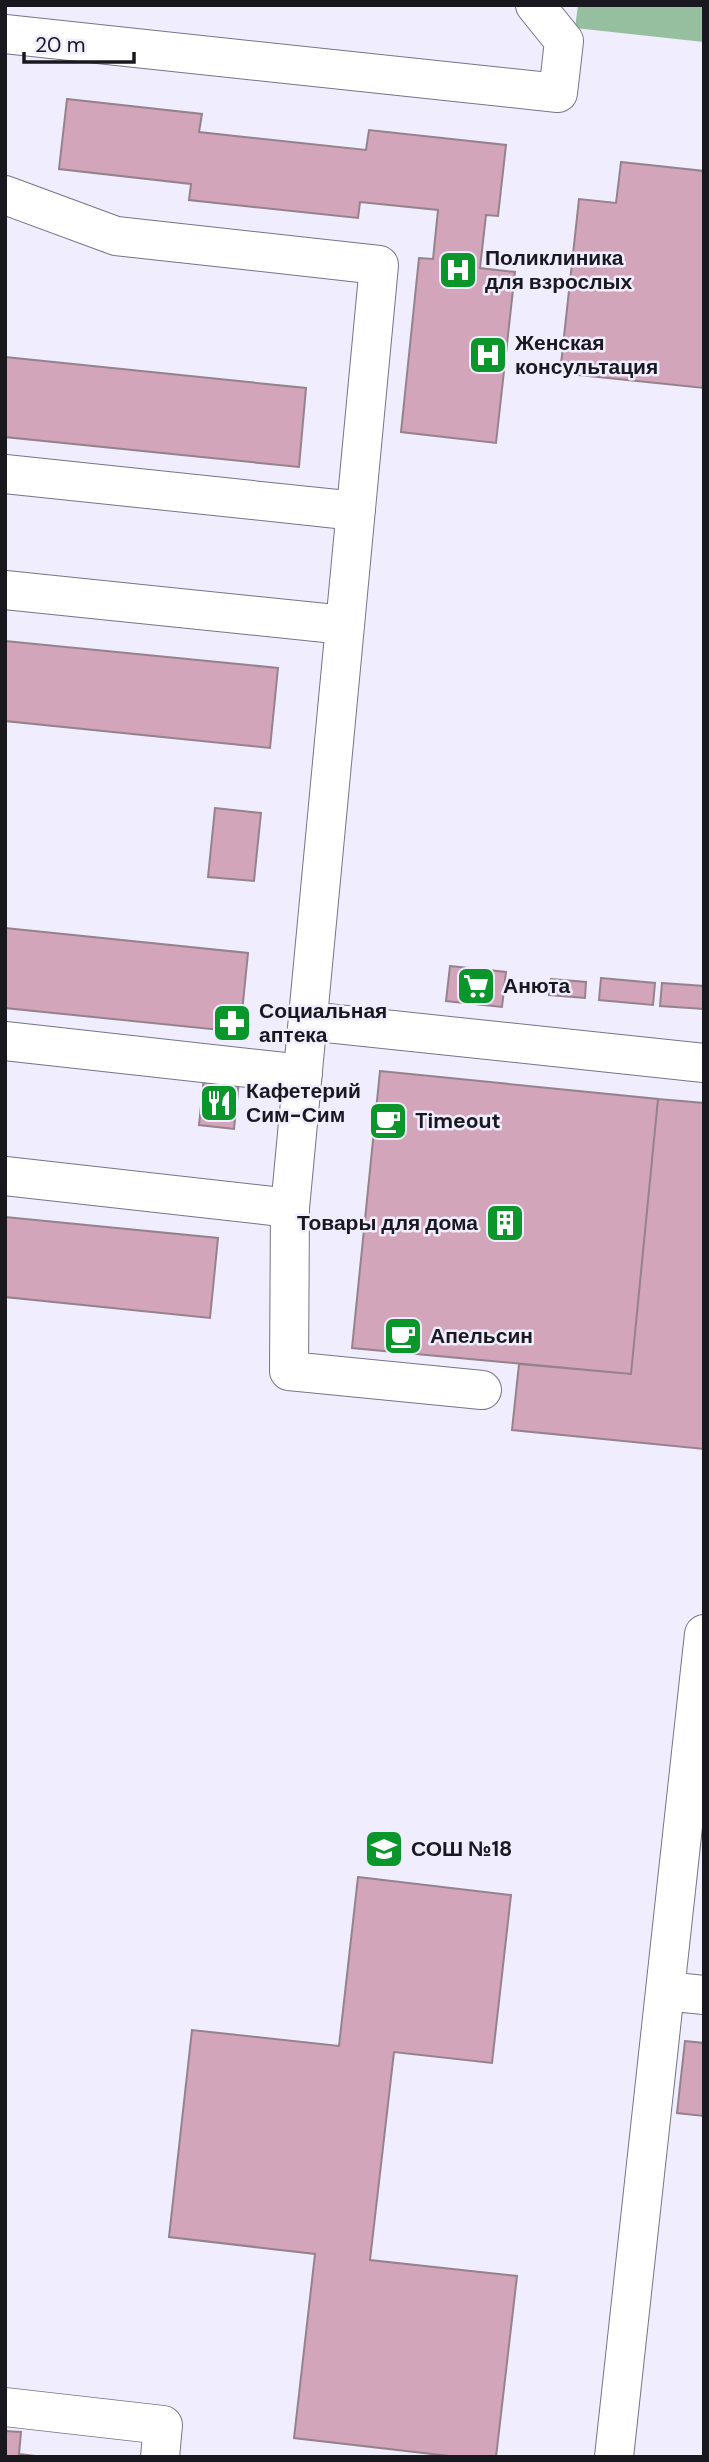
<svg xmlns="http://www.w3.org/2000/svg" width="709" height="2462" font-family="'DM Sans',sans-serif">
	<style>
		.forest { fill: #96bf9f }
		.building { fill: #d3a5bb; stroke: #95828b; stroke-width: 2 }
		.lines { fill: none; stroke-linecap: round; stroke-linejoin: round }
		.minor-casing { stroke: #777486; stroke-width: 40 }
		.minor { stroke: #fff; stroke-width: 38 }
		.labels { text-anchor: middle; stroke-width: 5; stroke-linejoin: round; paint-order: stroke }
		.poi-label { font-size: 21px; font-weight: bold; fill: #19181f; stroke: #efedfe; text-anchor: start }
	</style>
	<rect width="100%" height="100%" fill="#efedfe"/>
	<path class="forest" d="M578 5H704V42L575 28Z"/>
	<path class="building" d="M67 99 202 114 199 132 366 150 369 130 506 145 498 216 486 215 480 268 515 272 496 443 401 432 419 258 433 259 438 210 360 202 358 218 189 200 191 184 59 169Z
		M621 162 704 171V388L560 373 579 199 616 203Z
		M5 357 306 388 299 467 5 437Z
		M5 641 278 668 270 748 5 721Z
		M215 808 261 813 254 881 208 877Z
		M5 928 248 953 240 1032 5 1008Z
		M450 966 506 972 502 1007 446 1001Z
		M601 978 655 983 653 1005 599 1000Z
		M551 979 586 982 585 998 549 995Z
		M662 983 704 986V1009L660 1006Z
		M380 1071 658 1099 631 1374 352 1348Z
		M204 1077 239 1081 234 1129 199 1125Z
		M658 1099 704 1103V1449L512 1430 519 1364 631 1374Z
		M5 1217 218 1238 210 1318 5 1297Z
		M358 1877 511 1895 492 2063 394 2052 370 2260 517 2276 496 2457H458L294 2438 315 2254 169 2237 192 2030 339 2046Z
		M685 2041 704 2043V2116L677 2113Z
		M5 2431 21 2432 19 2454 43 2457H5Z"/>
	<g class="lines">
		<defs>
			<path id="minor" d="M5 34 558 93 564 41 535 5
				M5 195 116 236 379 265 290 1208 289 1371 482 1390
				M5 474 356 511
				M5 590 345 625
				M308 1021 704 1063
				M5 1041 303 1074
				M5 1176 290 1208
				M665 1991 704 1995
				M5 2407 163 2425 160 2457
				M614 2457 704 1634"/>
		</defs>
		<use href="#minor" class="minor-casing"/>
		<use href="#minor" class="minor"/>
	</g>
	<defs>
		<symbol id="hospital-square" viewBox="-11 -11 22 22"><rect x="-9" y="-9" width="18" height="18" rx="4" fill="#0b962c" stroke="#efedfe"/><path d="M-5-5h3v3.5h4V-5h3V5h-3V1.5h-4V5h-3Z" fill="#fff"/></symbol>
		<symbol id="supermarket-square" viewBox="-11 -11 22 22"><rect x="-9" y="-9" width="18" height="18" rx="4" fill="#0b962c" stroke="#efedfe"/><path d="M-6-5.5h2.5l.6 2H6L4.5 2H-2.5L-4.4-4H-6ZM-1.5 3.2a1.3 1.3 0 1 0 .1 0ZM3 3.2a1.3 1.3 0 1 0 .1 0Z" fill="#fff"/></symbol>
		<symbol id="pharmacy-square" viewBox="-11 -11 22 22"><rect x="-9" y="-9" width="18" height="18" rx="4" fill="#0b962c" stroke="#efedfe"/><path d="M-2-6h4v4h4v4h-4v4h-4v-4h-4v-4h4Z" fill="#fff"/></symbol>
		<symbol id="restaurant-square" viewBox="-11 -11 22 22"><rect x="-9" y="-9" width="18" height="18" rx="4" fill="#0b962c" stroke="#efedfe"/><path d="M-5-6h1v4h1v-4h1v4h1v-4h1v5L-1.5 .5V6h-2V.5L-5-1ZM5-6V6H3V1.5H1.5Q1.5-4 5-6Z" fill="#fff"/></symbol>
		<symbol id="cafe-square" viewBox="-11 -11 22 22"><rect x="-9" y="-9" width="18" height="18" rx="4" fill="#0b962c" stroke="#efedfe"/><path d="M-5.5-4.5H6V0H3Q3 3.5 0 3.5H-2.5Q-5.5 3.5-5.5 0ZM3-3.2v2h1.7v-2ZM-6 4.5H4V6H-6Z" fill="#fff"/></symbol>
		<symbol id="building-square" viewBox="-11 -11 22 22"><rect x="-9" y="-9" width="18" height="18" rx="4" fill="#0b962c" stroke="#efedfe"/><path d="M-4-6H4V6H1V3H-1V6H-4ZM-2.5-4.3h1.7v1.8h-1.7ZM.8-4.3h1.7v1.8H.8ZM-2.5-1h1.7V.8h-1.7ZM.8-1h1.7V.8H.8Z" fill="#fff"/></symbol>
		<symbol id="school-square" viewBox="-11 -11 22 22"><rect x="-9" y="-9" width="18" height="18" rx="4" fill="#0b962c" stroke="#efedfe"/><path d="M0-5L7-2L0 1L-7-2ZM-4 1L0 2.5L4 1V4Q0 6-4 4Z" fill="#fff"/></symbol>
	</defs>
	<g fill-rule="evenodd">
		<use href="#hospital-square" x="436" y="248" width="44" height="44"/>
		<use href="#hospital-square" x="466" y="333" width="44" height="44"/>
		<use href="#supermarket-square" x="454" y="964" width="44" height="44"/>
		<use href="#pharmacy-square" x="210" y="1001" width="44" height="44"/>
		<use href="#restaurant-square" x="197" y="1081" width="44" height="44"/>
		<use href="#cafe-square" x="366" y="1099" width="44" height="44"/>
		<use href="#building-square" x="483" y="1201" width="44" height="44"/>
		<use href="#cafe-square" x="381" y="1314" width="44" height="44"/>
		<use href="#school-square" x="362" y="1827" width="44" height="44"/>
	</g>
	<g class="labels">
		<g class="poi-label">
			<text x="485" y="265">Поликлиника<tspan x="485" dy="24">для взрослых</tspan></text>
			<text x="515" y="350">Женская<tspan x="515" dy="24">консультация</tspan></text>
			<text x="503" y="993">Анюта</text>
			<text x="259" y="1018">Социальная<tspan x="259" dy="24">аптека</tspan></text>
			<text x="246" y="1098">Кафетерий<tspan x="246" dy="24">Сим-Сим</tspan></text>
			<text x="415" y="1128">Timeout</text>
			<text x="478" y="1230" text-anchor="end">Товары для дома</text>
			<text x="430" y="1343">Апельсин</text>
			<text x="411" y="1856">СОШ №18</text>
		</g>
	</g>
	<rect width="709" height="2462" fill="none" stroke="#19181f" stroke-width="14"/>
	<path d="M24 52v10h110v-10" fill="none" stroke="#19181f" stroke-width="3.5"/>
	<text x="35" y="52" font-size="21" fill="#19181f" stroke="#efedfe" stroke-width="5" paint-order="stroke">20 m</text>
</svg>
